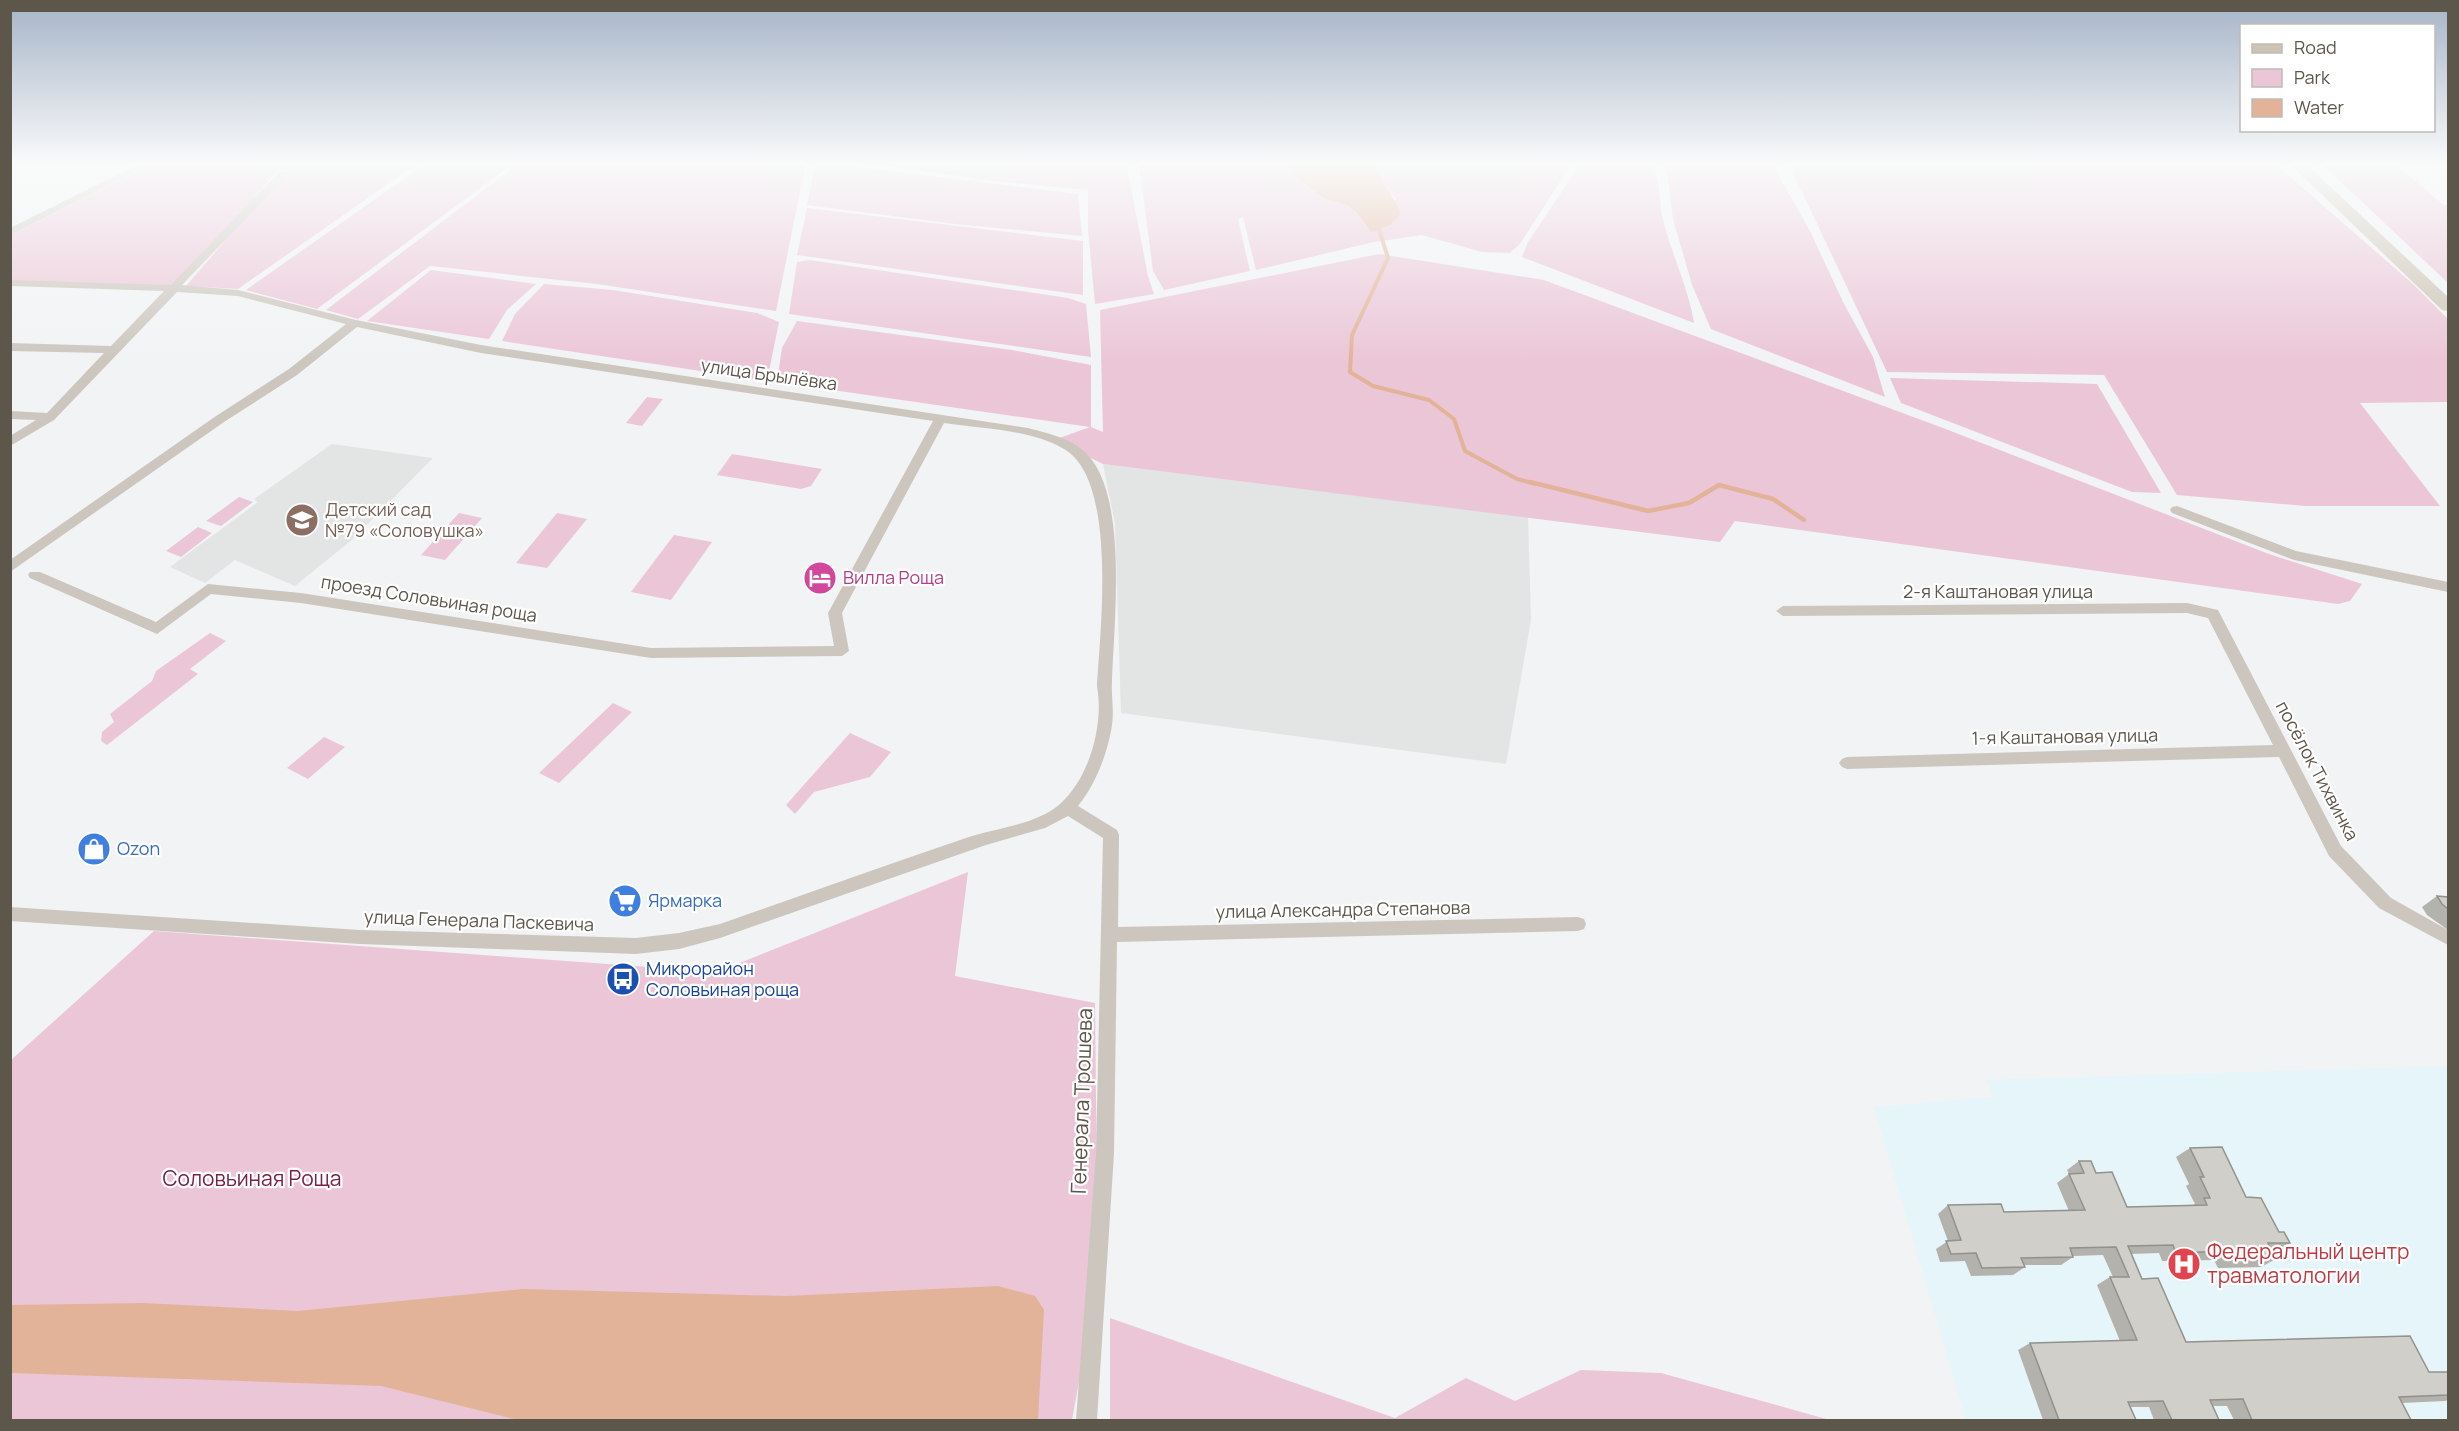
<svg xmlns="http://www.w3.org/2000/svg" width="2459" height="1431" font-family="Manrope,sans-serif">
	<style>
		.education { fill: #e3e5e4 }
		.medical { fill: #e6f5f9 }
		.green { fill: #ebc6d7 }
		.water { fill: #e3b399 }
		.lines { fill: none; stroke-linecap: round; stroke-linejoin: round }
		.stream-far1 { stroke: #e3b399; stroke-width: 4 }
		.stream { stroke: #e3b399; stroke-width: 4.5 }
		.minor { fill: #ccc6bf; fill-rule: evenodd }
		.primary { fill: #ccc4b5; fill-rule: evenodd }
		.wall { fill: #b3b2ad }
		.building { fill: #d0cfc9; stroke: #92918d; stroke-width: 1.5 }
		.labels { text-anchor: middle; stroke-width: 4.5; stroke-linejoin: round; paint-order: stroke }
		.street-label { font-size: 18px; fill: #5d564b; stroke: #fff }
		.education-label { font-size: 18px; fill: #785e54; stroke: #fff; text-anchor: start }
		.hotel-label { font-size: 18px; fill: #b23c85; stroke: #fff; text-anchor: start }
		.shop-label { font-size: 18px; fill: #366cbe; stroke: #fff; text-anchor: start }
		.transit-label { font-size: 18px; fill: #164399; stroke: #fff; text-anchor: start }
		.near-street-label { font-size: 21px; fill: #5d564b; stroke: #fff }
		.near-park-label { font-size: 21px; fill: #772341; stroke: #fff }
		.near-health-label { font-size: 21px; fill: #be3a42; stroke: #fff; text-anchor: start }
	</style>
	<rect width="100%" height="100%" fill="#f2f3f4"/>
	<path class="education" d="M332 444 433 458 353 539 295 586 235 560 205 583 170 567 258 502 254 499Z
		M1103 464 1528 517 1531 620 1506 764 1121 713 1115 524Z"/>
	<path class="medical" d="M2448 1066V1420H1966L1874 1107 1994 1097 1986 1080Z"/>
	<path class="green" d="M157 162H419L238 289 186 286 287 169 278 170 177 286 11 281 10 235Z
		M428 162H515L317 309 246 290Z
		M521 162H806L776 311 597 284 430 266 358 319 326 310Z
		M816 162 1078 194 1082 236 955 224 807 205Z
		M860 162H1126L1148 276 1154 294 1095 304 1088 229V190L996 181Z
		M1139 162H1284L1296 177 1325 199 1347 205 1356 212 1371 232 1396 199 1379 179 1374 166 1377 162H1567L1569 167 1520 244 1510 253 1482 252 1422 235 1374 242 1256 270 1243 217 1238 219 1250 271 1164 290 1153 271Z
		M1651 162C1662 183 1658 199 1663 220 1672 255 1688 287 1694 323L1522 257 1528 242 1579 166 1585 163Z
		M1771 162 1811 233 1843 302 1873 357 1885 397 1711 329 1692 285 1673 219 1666 163Z
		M1788 162H2273L2413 284 2448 319V402L2360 403 2440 506H2305L2177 495 2104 375 1887 372Z
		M2320 162H2392L2444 205H2448V283Z
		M807 208 1083 241V295L797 255Z
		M1379 254 1544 280 1943 428 2269 554 2362 584 2350 601 2338 604 1735 521 1720 542 1103 464 1054 440 1090 427 777 382 782 348 797 321 1012 350 1091 365V427L1103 432 1100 310Z
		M810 260 1068 298 1086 304 1091 357 789 314 797 262Z
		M431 270 536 284 507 310 489 339 367 321Z
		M544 284 613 290 757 313 779 322 767 381 502 341 515 314Z
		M1890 378 2097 384 2161 493 2132 492 1901 403Z
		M647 397 663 399 642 426 626 423Z
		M732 454 822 469 811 486 801 489 717 475Z
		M239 497 253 502 221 526 206 521Z
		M459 513 482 518 445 560 421 555Z
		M557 513 587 519 547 568 516 563Z
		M198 527 212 533 181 557 166 551Z
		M674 535 712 542 671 600 631 592Z
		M210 633 226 641 190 669 198 674 107 745 101 741 102 732 114 722 110 714 152 681 156 671Z
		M613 703 632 712 559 783 539 773Z
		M850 733 891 752 870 777 814 792 795 814 786 805Z
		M324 737 345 747 308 779 287 768Z
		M968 872 955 976 1095 1003 1098 1278 1072 1420H11V1060L154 931 717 972Z
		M1110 1318 1395 1418 1466 1378 1515 1401 1581 1370 1661 1373 1830 1420H1110Z"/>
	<path class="water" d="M1284 162H1377L1374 166C1381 184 1395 196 1401 214L1390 225 1371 232 1356 212 1347 205 1325 199 1296 177Z
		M998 1286 1035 1296 1044 1310 1038 1420H518L381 1386 11 1373V1305L144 1303 298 1311 523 1289 786 1296Z"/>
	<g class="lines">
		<path class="stream-far1" d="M1378 226 1388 258 1352 335 1350 372 1373 386 1429 400 1454 419 1465 451 1517 479 1536 484"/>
		<path class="stream" d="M1530 482 1648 511 1689 503 1719 485 1773 499 1804 520"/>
		<path class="minor" d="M143 162H155L10 235V228Z
			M283 171 287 172V176L182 285 238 290 356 320 481 345 1028 428C1051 434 1078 440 1092 460 1127 507 1114 624 1112 681 1111 699 1115 712 1111 731 1106 757 1095 785 1078 806L1117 830 1119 835 1118 927 1578 917 1584 919 1586 924 1584 929 1578 931 1117 942 1114 1153 1097 1420H1076L1096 1153 1103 838 1068 816 1045 828 986 845 720 938 679 949 636 954 360 944 10 921V907L360 930 636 938 679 933 720 924C802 895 884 866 966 838 996 828 1036 825 1060 804 1090 777 1104 724 1097 686 1100 631 1118 480 1064 449 1030 429 983 429 944 423L842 613 849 651 842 656 651 658 301 603 211 594 157 634 30 578 28 575 30 572H40L156 622 208 584 301 593 651 648 834 646 828 613 933 421 481 353 357 327 297 375 224 422 10 572V560L216 416 289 369 346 324 238 296 177 292 54 420 10 446V436L36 420 10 419V411L47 413 104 353 10 351V343L111 346 164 291 10 286V280L171 285 279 172Z
			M2177 506 2296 551 2448 582V592L2294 560 2172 513 2170 510 2172 507Z
			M2187 603 2218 610 2341 846 2391 898 2448 930V945L2379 908 2329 856 2279 757 1847 769 1842 767 1839 763 1842 759 1847 757 2273 745 2208 618 2187 613 1783 616 1776 611 1783 606Z"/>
		<path class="primary" d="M2288 162H2304L2448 297V311L2442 310Z"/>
	</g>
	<path class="wall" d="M2437 896 2448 897V930L2427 915 2422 907Z
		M2190 1148 2246 1197 2290 1243 2274 1251H2272L2276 1259 2261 1267 2218 1268 2214 1260 2162 1261 2159 1253 2131 1254 2142 1279 2186 1342 2429 1372 2448 1395V1400L2445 1401 2402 1403 2411 1420H2234L2227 1406H2213L2219 1420H2154L2149 1407H2131L2136 1420H2043L2018 1350 2030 1343 2120 1341 2097 1285 2110 1277H2113L2103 1255 2073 1256V1257L2061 1265H2024L2025 1267 2013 1275 1971 1276 1965 1261 1940 1262 1936 1249 1948 1241 1938 1214 1948 1205 2004 1212 2069 1211 2057 1183 2069 1174 2067 1170 2079 1161 2096 1173 2127 1207 2193 1205 2195 1204 2186 1186 2189 1184 2176 1157Z"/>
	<path class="building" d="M2437 896 2448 897V909L2442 904Z
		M2222 1147 2246 1197 2261 1198 2279 1232H2284L2290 1243H2268L2276 1259 2233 1260 2229 1251 2176 1253 2173 1245 2128 1246 2142 1279 2158 1278 2186 1342 2410 1336 2429 1372H2448V1395L2399 1397 2411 1420H2252L2243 1399 2210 1400 2219 1420H2172L2163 1401 2128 1402 2136 1420H2059L2030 1343 2137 1340 2110 1277H2129L2116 1247 2070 1248 2073 1257 2021 1258 2025 1267 1982 1268 1976 1253 1951 1254 1946 1241 1961 1240 1948 1205 2001 1204 2004 1212 2085 1210 2069 1174 2084 1173 2079 1161H2091L2096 1173 2112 1172 2127 1207 2207 1205 2204 1198H2210L2200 1177H2204L2190 1148Z"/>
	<linearGradient id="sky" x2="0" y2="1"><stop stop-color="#a6b4c8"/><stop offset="0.45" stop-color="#f9fafa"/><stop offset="1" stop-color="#f9fafa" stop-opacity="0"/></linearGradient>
	<rect width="2459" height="362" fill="url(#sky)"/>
	<defs>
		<symbol id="school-disc" viewBox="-11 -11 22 22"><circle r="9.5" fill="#8d6e63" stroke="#fff"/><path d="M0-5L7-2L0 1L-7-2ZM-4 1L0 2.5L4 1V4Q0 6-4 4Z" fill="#fff"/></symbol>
		<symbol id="hotel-disc" viewBox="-11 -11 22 22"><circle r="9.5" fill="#d1479c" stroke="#fff"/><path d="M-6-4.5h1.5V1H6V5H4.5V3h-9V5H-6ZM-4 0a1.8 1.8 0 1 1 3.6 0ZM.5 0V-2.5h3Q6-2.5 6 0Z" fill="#fff"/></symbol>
		<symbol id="shop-disc" viewBox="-11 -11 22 22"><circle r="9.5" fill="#3f7fe0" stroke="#fff"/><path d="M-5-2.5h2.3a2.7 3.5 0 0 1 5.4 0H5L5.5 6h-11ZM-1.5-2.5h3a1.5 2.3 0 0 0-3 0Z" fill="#fff"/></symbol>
		<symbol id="supermarket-disc" viewBox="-11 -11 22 22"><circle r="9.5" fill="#3f7fe0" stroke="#fff"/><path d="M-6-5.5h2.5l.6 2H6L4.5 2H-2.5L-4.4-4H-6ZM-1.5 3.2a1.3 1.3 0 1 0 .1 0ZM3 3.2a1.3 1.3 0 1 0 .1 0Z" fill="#fff"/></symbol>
		<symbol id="bus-disc" viewBox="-11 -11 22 22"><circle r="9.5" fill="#1a4fb4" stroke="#fff"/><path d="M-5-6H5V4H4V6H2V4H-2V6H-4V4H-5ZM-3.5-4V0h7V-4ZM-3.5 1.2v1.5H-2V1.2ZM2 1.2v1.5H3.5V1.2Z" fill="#fff"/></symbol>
		<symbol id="hospital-disc" viewBox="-11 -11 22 22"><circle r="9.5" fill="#e0444e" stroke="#fff"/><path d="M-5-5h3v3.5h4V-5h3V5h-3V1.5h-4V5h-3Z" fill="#fff"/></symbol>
	</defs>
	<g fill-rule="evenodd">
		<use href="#school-disc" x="283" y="501" width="38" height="38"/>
		<use href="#hotel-disc" x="801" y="559" width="38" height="38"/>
		<use href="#shop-disc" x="75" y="830" width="38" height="38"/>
		<use href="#supermarket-disc" x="606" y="882" width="38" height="38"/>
		<use href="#bus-disc" x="604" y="960" width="38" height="38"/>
		<use href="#hospital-disc" x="2165" y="1245" width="38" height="38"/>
	</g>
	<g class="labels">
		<g class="street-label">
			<text transform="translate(769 375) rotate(8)" y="6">улица Брылёвка</text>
			<text x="1998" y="598">2-я Каштановая улица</text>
			<text transform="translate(429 599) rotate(9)" y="6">проезд Соловьиная роща</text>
			<text transform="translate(2065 737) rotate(-1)" y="6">1-я Каштановая улица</text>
			<text transform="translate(2317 771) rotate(62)" y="6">посёлок Тихвинка</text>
			<text transform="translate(1343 910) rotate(-1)" y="6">улица Александра Степанова</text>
			<text transform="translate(479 921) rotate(2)" y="6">улица Генерала Паскевича</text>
		</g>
		<g class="education-label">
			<text x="325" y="516">Детский сад<tspan x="325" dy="21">№79 «Соловушка»</tspan></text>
		</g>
		<g class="hotel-label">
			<text x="843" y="584">Вилла Роща</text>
		</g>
		<g class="shop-label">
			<text x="117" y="855">Ozon</text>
			<text x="648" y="907">Ярмарка</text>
		</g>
		<g class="transit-label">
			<text x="646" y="975">Микрорайон<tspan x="646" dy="21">Соловьиная роща</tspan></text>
		</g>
		<g class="near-street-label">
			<text transform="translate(1082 1101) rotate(-88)" y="7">Генерала Трошева</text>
		</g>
		<g class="near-park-label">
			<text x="252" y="1186">Соловьиная Роща</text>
		</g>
		<g class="near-health-label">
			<text x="2207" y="1259">Федеральный центр<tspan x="2207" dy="24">травматологии</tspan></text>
		</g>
	</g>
	<rect width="2459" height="1431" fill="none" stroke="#5d564b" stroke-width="24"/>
	<rect x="2240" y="24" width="195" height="108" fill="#ffffff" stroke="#bebbb7" stroke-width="1.5"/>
	<rect x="2252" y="44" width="30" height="9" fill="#ccc4b5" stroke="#bebbb7" stroke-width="1.5"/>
	<text x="2294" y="54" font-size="18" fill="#5d564b">Road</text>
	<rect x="2252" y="69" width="30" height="18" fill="#ebc6d7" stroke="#bebbb7" stroke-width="1.5"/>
	<text x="2294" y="84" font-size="18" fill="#5d564b">Park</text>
	<rect x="2252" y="99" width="30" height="18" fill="#e3b399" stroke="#bebbb7" stroke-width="1.5"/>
	<text x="2294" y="114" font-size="18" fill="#5d564b">Water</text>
</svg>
